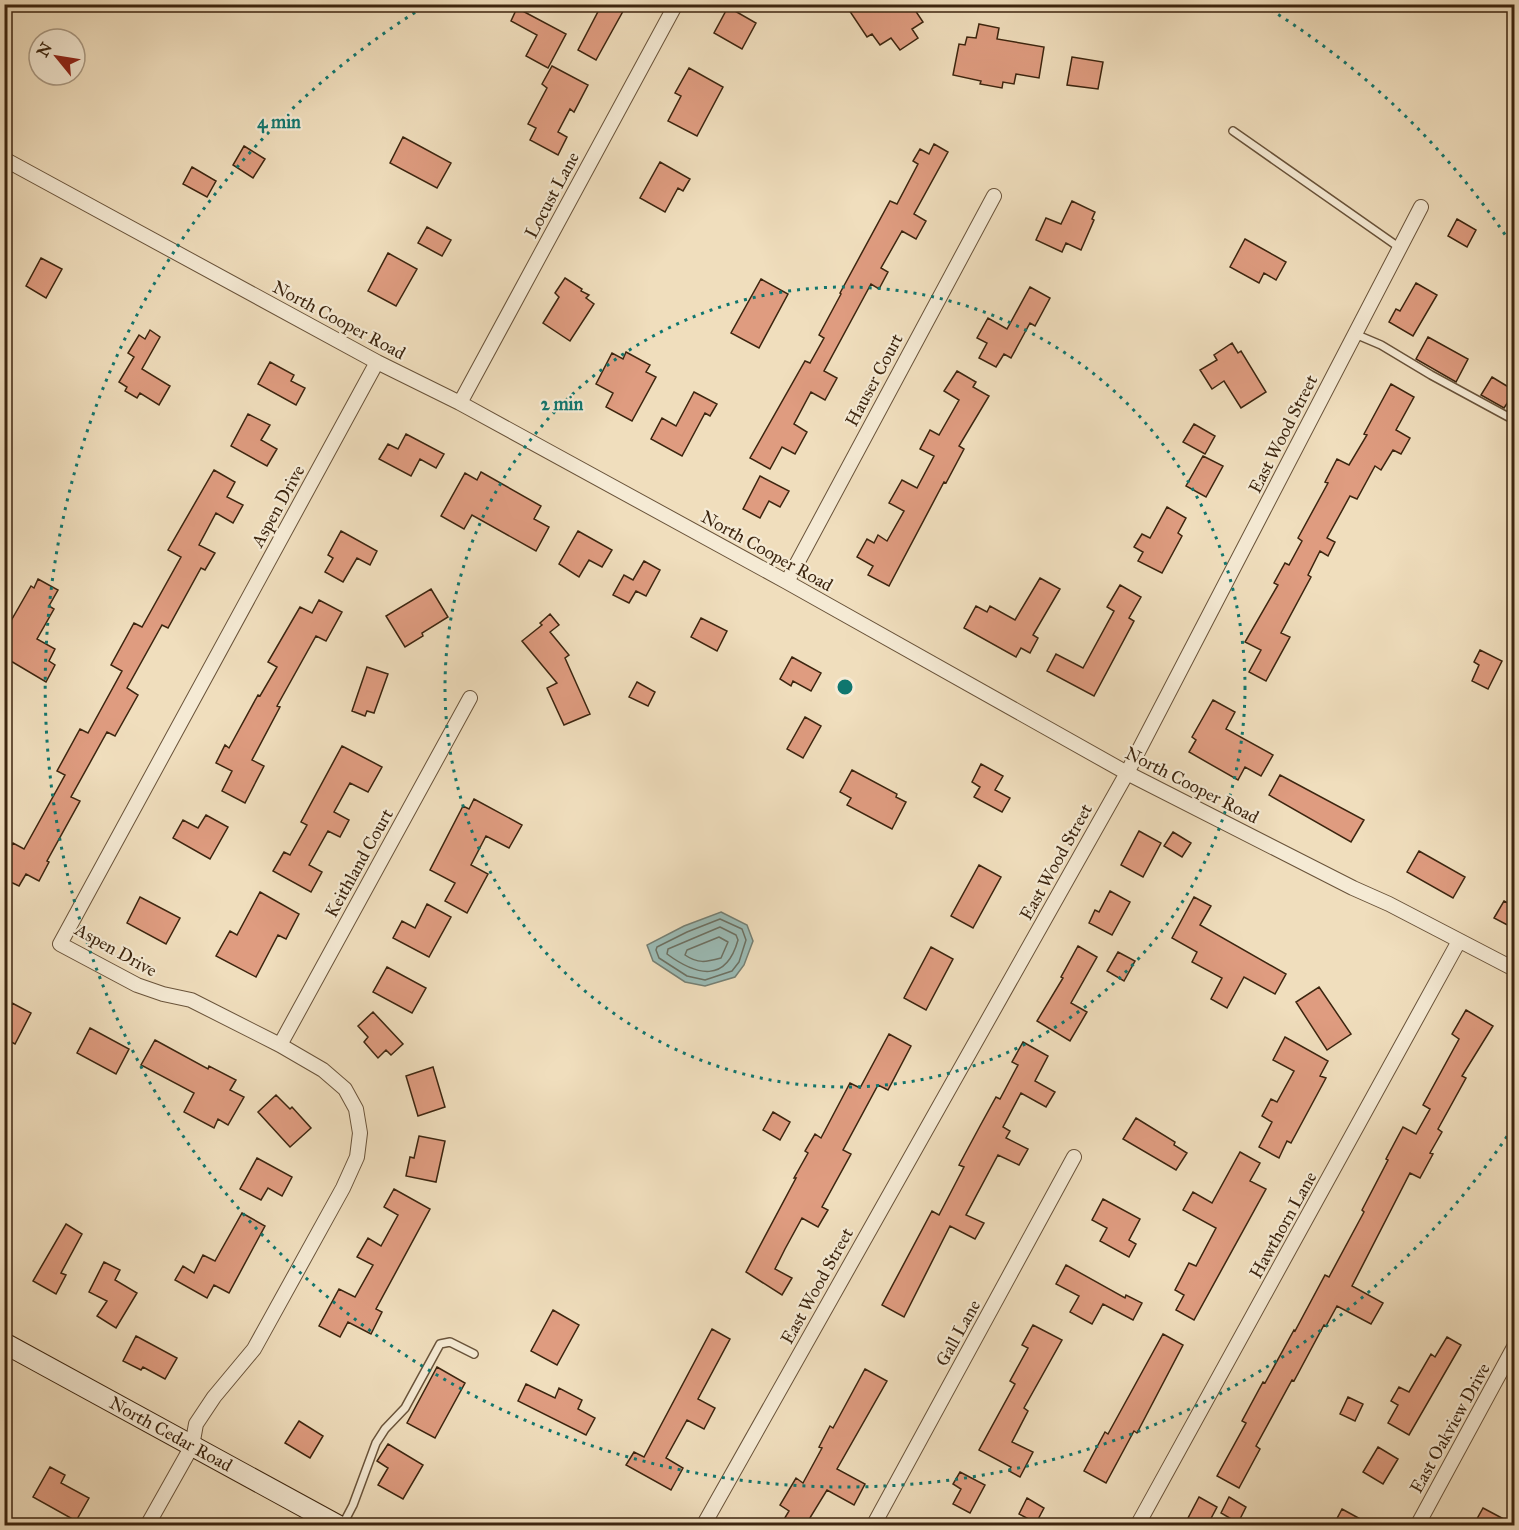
<svg xmlns="http://www.w3.org/2000/svg" width="1519" height="1530" font-family="'IM FELL Great Primer',serif">
	<style>
		.water { fill: #9bbbb5; stroke: #757f73; stroke-width: 1.5 }
		.lines { fill: none; stroke-linecap: round; stroke-linejoin: round }
		.shore { stroke: #6c7062; stroke-width: 1.5 }
		.building { fill: #df9c80; stroke: #3c250f; stroke-width: 1.5 }
		.lane-casing { stroke: #69533a; stroke-width: 10 }
		.street-casing { stroke: #69533a; stroke-width: 16 }
		.secondary-casing { stroke: #3c250f; stroke-width: 22 }
		.lane { stroke: #f5ead4; stroke-width: 7 }
		.street { stroke: #f5ead4; stroke-width: 14 }
		.secondary { stroke: #f5ead4; stroke-width: 20 }
		.ring { fill: none; stroke: #0f766e; stroke-width: 3; stroke-dasharray: 3 6 }
		.labels { text-anchor: middle; stroke-width: 4.5; stroke-linejoin: round; paint-order: stroke }
		.street-label { font-size: 18px; fill: #3c250f; stroke: #f5ead4 }
		.centre { fill: #0f766e; stroke: #f5ead4; stroke-width: 3 }
		.ring-label { font-size: 18px; text-anchor: middle; font-weight: bold; fill: #0f766e; stroke: #f5ead4; stroke-width: 4.5; stroke-linejoin: round; paint-order: stroke }
	</style>
	<rect width="100%" height="100%" fill="#f0debd"/>
	<filter id="stains"><feTurbulence type="fractalNoise" baseFrequency=".00333" numOctaves="4"/><feColorMatrix values="0 0 0 0 .2 0 0 0 0 .09 0 0 0 0 .02 0 0 0 .5 -.17"/></filter>
	<radialGradient id="worn" r=".72"><stop offset=".6" stop-color="#630" stop-opacity="0"/><stop offset="1" stop-color="#630" stop-opacity=".3"/></radialGradient>
	<path class="water" d="M721 912 747 925 753 941 744 965 735 977 705 986 685 982 653 961 647 945 684 926Z"/>
	<g class="lines">
		<path class="shore" d="M720 919 742 929 746 940 739 962 732 971 705 980 687 976 659 958 656 950 657 947 687 932Z
			M720 927 736 935 738 940C726 983 697 976 667 954L668 949Z
			M719 937 728 942 721 958C706 962 698 964 685 955L687 950Z"/>
	</g>
	<path class="building" d="M602 4H627L596 60 578 50Z
		M845 4H911L923 22 912 29 918 38 900 50 891 38 880 45 872 34 867 37Z
		M728 7 756 23 742 49 714 33Z
		M517 8 566 34 548 68 526 56 537 35 511 21Z
		M979 24 999 28 997 39 1044 47 1039 78 1016 74 1014 84 1003 82 1002 88 980 84 981 81 953 75 959 44 965 45 967 37 976 38Z
		M1072 57 1103 62 1098 89 1067 85Z
		M552 66 588 85 574 112 570 109 558 132 567 137 558 155 530 140 536 128 528 124 547 88 542 84Z
		M689 68 723 87 697 136 668 121 681 96 675 93Z
		M403 137 451 163 437 188 390 163Z
		M934 144 948 152 914 214 926 221 916 239 902 231 881 268 888 272 879 289 871 284 824 371 837 378 825 400 811 392 794 424 807 432 795 454 782 447 770 469 750 458 805 361 810 363 824 338 819 335 841 294 840 293 890 201 897 204 918 164 913 161 920 149 929 154Z
		M244 146 265 159 253 178 233 165Z
		M660 162 690 179 683 191 678 188 665 212 640 198Z
		M192 167 216 181 207 197 183 184Z
		M1072 201 1095 212 1092 219 1094 220 1081 250 1066 243 1062 252 1036 240 1046 218 1061 224Z
		M1457 219 1476 230 1467 247 1448 236Z
		M427 227 451 240 442 256 418 243Z
		M1245 239 1286 262 1276 280 1264 273 1259 283 1230 267Z
		M388 253 417 269 396 306 368 291Z
		M41 258 62 269 46 298 26 286Z
		M565 278 582 289 581 291 589 295 586 298 594 304 570 341 543 323 559 297 555 293Z
		M761 279 788 294 759 348 731 333Z
		M1416 283 1437 295 1413 336 1389 322 1396 309 1400 311Z
		M1030 287 1050 298 1035 326 1030 323 1011 358 1004 354 996 367 979 358 987 343 977 338 988 318 1007 329Z
		M150 330 160 337 142 369 170 386 159 405 140 393 137 398 125 391 127 387 119 382 134 357 128 353 139 335 145 339Z
		M1428 337 1468 359 1456 382 1416 359Z
		M1232 343 1238 353 1241 351 1266 392 1241 408 1224 381 1212 389 1200 370 1217 360 1214 355Z
		M626 352 650 365 646 372 656 377 632 421 606 407 613 393 596 384 612 353 623 359Z
		M270 362 294 375 291 381 305 388 296 405 258 384Z
		M957 371 976 382 973 387 989 396 959 446 964 449 946 483 944 482 889 586 868 575 873 566 857 557 867 539 874 543 878 535 887 541 904 511 889 503 902 480 917 488 934 456 920 449 930 430 939 435 959 400 944 391Z
		M1492 377 1515 391V406L1508 402 1504 408 1481 395Z
		M1391 384 1414 397 1396 430 1410 438 1401 454 1393 450 1381 470 1375 466 1357 499 1350 496 1327 538 1335 542 1328 556 1320 551 1308 575 1311 577 1281 633 1290 637 1266 681 1249 672 1261 650 1245 642 1278 585 1274 583 1285 563 1289 565 1302 541 1298 538 1328 483 1325 482 1337 459 1349 465 1367 435 1364 434Z
		M694 392 717 404 710 416 705 413 682 456 651 439 662 418 676 426Z
		M248 414 270 425 261 440 277 449 267 466 231 446Z
		M1194 424 1215 436 1205 454 1183 442Z
		M406 434 444 454 436 468 420 459 411 476 379 459 388 444 398 449Z
		M1203 456 1223 466 1206 497 1186 486Z
		M214 470 235 482 227 497 243 505 233 523 216 513 199 545 215 553 205 570 201 568 168 628 162 625 127 688 138 695 115 736 107 732 71 797 80 801 47 861 49 862 39 881 26 874 19 886 4 879V859L13 843 24 849 65 775 57 771 80 729 88 733 122 671 111 665 134 623 142 627 181 557 168 550Z
		M481 472 541 506 534 519 549 527 536 551 472 515 464 529 441 516 465 473 477 480Z
		M760 476 789 491 780 507 769 501 760 518 743 509Z
		M1167 507 1186 518 1178 533 1182 536 1162 573 1138 561 1143 552 1134 547 1142 534 1150 538Z
		M341 531 377 551 370 565 357 558 343 582 325 572 333 558 328 555Z
		M578 531 612 550 602 567 589 560 579 577 559 564Z
		M644 561 660 570 646 596 636 591 629 603 613 595 624 575 633 580Z
		M1040 578 1060 589 1033 635 1038 638 1030 653 1021 648 1016 657 964 628 976 606 987 612 990 606 1015 620Z
		M38 579 58 590 49 606 54 609 37 639 55 649 49 661 55 665 46 682 4 657V633L31 586 34 588Z
		M1120 585 1141 597 1129 618 1134 621 1094 696 1047 671 1056 654 1083 668 1114 611 1107 607Z
		M431 589 448 617 422 633 423 636 405 647 386 616Z
		M319 600 342 612 326 641 316 636 277 706 280 707 252 760 264 766 245 803 222 791 232 771 216 763 225 745 229 748 258 695 260 696 277 667 268 662 300 607 312 613Z
		M550 614 559 625 550 632 569 655 565 658 590 714 564 725 547 688 557 683 522 641 542 625 540 623Z
		M701 618 727 631 717 651 691 637Z
		M1480 650 1502 661 1488 689 1472 681 1479 665 1474 662Z
		M792 657 821 673 811 691 793 681 791 686 780 679Z
		M367 667 388 674 374 713 367 711 365 716 352 711Z
		M637 682 655 692 648 706 629 697Z
		M1213 700 1235 712 1226 729 1273 755 1261 776 1245 767 1238 780 1189 752 1196 740 1192 737Z
		M805 717 821 726 803 758 787 749Z
		M342 746 382 767 368 792 350 783 334 812 349 820 340 837 328 831 309 865 322 872 311 892 273 871 284 852 290 855 307 825 301 822Z
		M981 764 1003 776 995 790 1010 798 1002 812 974 797 980 787 972 782Z
		M852 770 897 794 896 797 906 802 892 829 847 805 851 798 840 792Z
		M1280 775 1364 820 1351 842 1269 795Z
		M474 799 522 825 509 848 486 836 471 865 488 874 467 913 445 901 455 883 430 870 463 806 469 809Z
		M206 815 228 827 210 859 173 838 183 820 198 828Z
		M1139 831 1161 843 1143 877 1121 865Z
		M1173 832 1191 843 1182 857 1164 846Z
		M1419 851 1465 877 1453 898 1407 872Z
		M979 865 1001 877 973 928 951 916Z
		M1110 891 1130 902 1112 935 1089 923 1095 910 1099 912Z
		M260 892 299 914 286 939 278 935 256 977 216 956 230 931 237 935Z
		M140 897 180 918 166 944 127 923Z
		M1194 897 1211 906 1200 925 1286 974 1275 994 1244 977 1227 1008 1211 999 1222 978 1192 962 1197 952 1172 938Z
		M1504 901 1515 907V929L1494 918Z
		M427 904 451 917 429 957 393 938 402 921 415 928Z
		M1078 946 1097 957 1071 1003 1087 1012 1070 1041 1037 1021 1063 978 1061 977Z
		M931 947 953 959 926 1010 904 998Z
		M1118 952 1135 961 1124 981 1107 971Z
		M387 967 426 988 412 1013 373 992Z
		M1319 987 1351 1034 1327 1050 1296 1002Z
		M12 1003 31 1013 15 1044 4 1038V1005L10 1008Z
		M1466 1010 1493 1026 1462 1076 1466 1078 1438 1129 1442 1132 1430 1153 1433 1154 1420 1178 1410 1173 1352 1286 1383 1303 1371 1324 1337 1306 1326 1326 1324 1325 1294 1381 1292 1380 1256 1446 1260 1449 1239 1488 1217 1476 1246 1423 1242 1421 1263 1382 1265 1383 1294 1330 1295 1331 1325 1275 1329 1277 1364 1212 1362 1210 1388 1160 1386 1159 1403 1127 1416 1134 1430 1109 1423 1105 1459 1039 1452 1034Z
		M373 1012 403 1044 391 1055 386 1050 378 1058 364 1042 368 1037 358 1026Z
		M90 1028 129 1049 116 1074 77 1053Z
		M889 1034 911 1046 888 1090 878 1085 843 1150 851 1154 822 1207 828 1210 818 1227 802 1218 785 1249 775 1269 792 1278 782 1295 746 1272 796 1178H794L808 1153 805 1151 815 1134 821 1138 850 1083 860 1088Z
		M1285 1037 1328 1061 1320 1076 1326 1078 1291 1143 1287 1141 1279 1158 1259 1147 1272 1122 1262 1116 1271 1099 1277 1102 1294 1071 1273 1060Z
		M155 1040 208 1069 209 1066 236 1080 230 1090 244 1097 228 1125 218 1119 214 1128 184 1112 194 1093 141 1065Z
		M1023 1042 1048 1056 1035 1081 1055 1092 1046 1107 1021 1093 1003 1127 1010 1131 1006 1138 1028 1149 1019 1165 998 1155 966 1215 984 1223 975 1239 950 1226 904 1317 882 1305 932 1211 939 1215 964 1167 959 1165 980 1126 996 1097 1000 1099 1018 1065 1012 1062Z
		M433 1067 445 1107 418 1116 406 1076Z
		M276 1095 290 1109 292 1107 311 1128 290 1147 258 1112Z
		M773 1112 790 1122 780 1140 763 1130Z
		M1136 1118 1175 1142 1174 1145 1187 1153 1176 1170 1123 1139Z
		M419 1136 445 1141 436 1182 406 1176 410 1157 414 1158Z
		M1240 1152 1260 1163 1250 1181 1266 1189 1194 1320 1176 1310 1184 1295 1175 1290 1189 1263 1196 1266 1216 1228 1183 1210 1193 1192 1212 1203Z
		M257 1158 292 1177 282 1196 268 1188 261 1200 240 1189Z
		M394 1189 430 1209 376 1309 382 1312 371 1334 348 1322 340 1337 319 1326 339 1289 355 1297 373 1265 357 1257 368 1238 381 1246 398 1215 384 1207Z
		M1103 1199 1140 1219 1129 1240 1136 1244 1129 1257 1100 1241 1107 1228 1092 1220Z
		M242 1213 265 1226 229 1293 214 1285 207 1298 175 1280 183 1266 194 1273 203 1255 215 1261Z
		M66 1224 82 1234 61 1273 66 1275 56 1294 33 1281Z
		M104 1262 120 1270 115 1280 137 1293 116 1328 97 1316 107 1301 89 1292Z
		M1066 1265 1125 1298 1126 1295 1142 1303 1133 1320 1103 1304 1092 1324 1070 1312 1079 1296 1056 1284Z
		M553 1310 579 1325 557 1365 531 1351Z
		M1033 1325 1062 1340 1024 1408 1028 1411 1012 1442 1033 1452 1020 1477 1009 1471 1011 1467 979 1450 1015 1384 1010 1381 1028 1348 1022 1345Z
		M712 1329 730 1339 698 1399 715 1408 704 1429 687 1420 666 1458 683 1468 671 1490 626 1465 634 1452 644 1457Z
		M1163 1334 1183 1345 1137 1433 1134 1431 1106 1483 1084 1471 1105 1432 1108 1434Z
		M136 1336 177 1358 165 1379 143 1367 141 1370 123 1361Z
		M1447 1337 1461 1345 1409 1435 1388 1423 1398 1405 1391 1401 1399 1387 1409 1392 1431 1354 1435 1357Z
		M437 1367 465 1383 435 1438 407 1423Z
		M865 1369 887 1381 837 1469 865 1484 854 1505 827 1490 805 1526H780L789 1511 780 1505 796 1478 803 1483 822 1448 819 1447 830 1426 833 1428Z
		M526 1384 555 1398 559 1388 582 1400 578 1409 595 1418 586 1435 518 1401Z
		M1348 1397 1363 1404 1355 1421 1340 1414Z
		M299 1421 323 1436 310 1458 285 1443Z
		M388 1444 423 1465 403 1499 378 1485 388 1468 377 1461Z
		M1378 1447 1398 1459 1383 1484 1363 1472Z
		M50 1467 65 1475 61 1483 89 1498 76 1521 33 1497Z
		M960 1472 985 1485 970 1513 953 1504 961 1489 953 1484Z
		M1199 1497 1217 1507 1207 1526H1198L1187 1520Z
		M1229 1497 1246 1507 1238 1523 1221 1513Z
		M1027 1498 1044 1508 1036 1523 1019 1514Z
		M1483 1508 1515 1525V1526H1473Z
		M1342 1509 1373 1526H1333Z"/>
	<g class="lines">
		<defs>
			<path id="lane" d="M1233 131 1400 248
				M1355 334 1381 345 1431 375 1514 420
				M342 1526 353 1505 376 1443 385 1429 405 1408 440 1344 450 1342 474 1354"/>
			<path id="street" d="M4 159 377 362 460 403 787 582 1127 773 1353 888 1389 904 1514 969
				M460 403 676 4
				M787 582 994 196
				M280 1045 470 698
				M147 1526 192 1446 196 1424 214 1397 254 1349 343 1188 357 1157 360 1133 356 1109 345 1089 323 1070 280 1045 191 1000 163 994 137 985 60 944 377 362
				M703 1526 1127 773 1421 207
				M873 1526 1074 1157
				M1137 1526 1459 941
				M1417 1526 1514 1347"/>
			<g id="secondary">
				<path id="s1" d="M4 1343 339 1526"/>
			</g>
		</defs>
		<use href="#lane" class="lane-casing"/>
		<use href="#street" class="street-casing"/>
		<use href="#secondary" class="secondary-casing"/>
		<use href="#lane" class="lane"/>
		<use href="#street" class="street"/>
		<use href="#secondary" class="secondary"/>
	</g>
	<g class="ring">
		<circle cx="845" cy="687" r="400"/>
		<path d="M1512 1129A800 800 0 1 1 427 5M1263 5A800 800 0 0 1 1512 245"/>
	</g>
	<g class="labels">
		<g class="street-label">
			<text transform="translate(552 195) rotate(-62)" y="6">Locust Lane</text>
			<text transform="translate(339 320) rotate(28)" y="6">North Cooper Road</text>
			<text transform="translate(874 380) rotate(-62)" y="6">Hauser Court</text>
			<text transform="translate(1283 434) rotate(-63)" y="6">East Wood Street</text>
			<text transform="translate(278 506) rotate(-61)" y="6">Aspen Drive</text>
			<text transform="translate(767 551) rotate(29)" y="6">North Cooper Road</text>
			<text transform="translate(1192 785) rotate(27)" y="6">North Cooper Road</text>
			<text transform="translate(1056 862) rotate(-61)" y="6">East Wood Street</text>
			<text transform="translate(359 863) rotate(-61)" y="6">Keithland Court</text>
			<text transform="translate(116 950) rotate(29)" y="6">Aspen Drive</text>
			<text transform="translate(1283 1225) rotate(-61)" y="6">Hawthorn Lane</text>
			<text transform="translate(817 1286) rotate(-61)" y="6">East Wood Street</text>
			<text transform="translate(958 1333) rotate(-61)" y="6">Gall Lane</text>
			<text transform="translate(1450 1428) rotate(-61)" y="6">East Oakview Drive</text>
			<text dy="6" stroke="none"><textPath href="#s1" startOffset="190">North Cedar Road</textPath></text>
		</g>
	</g>
	<circle cx="845" cy="687" r="9" class="centre"/>
	<g class="ring-label">
		<text x="279" y="128">4 min</text>
		<text x="562" y="410">2 min</text>
	</g>
	<rect width="1519" height="1530" fill="none" stroke="#f0debd" stroke-width="24"/>
	<rect x="6" y="6" width="1507" height="1518" fill="none" stroke="#3c250f" stroke-width="3"/>
	<rect x="12" y="12" width="1495" height="1506" fill="none" stroke="#3c250f" stroke-width="1.5"/>
	<g transform="translate(57 57) rotate(300)"><circle r="28" fill="#f5ead4" stroke="#ab9b85" stroke-width="1.5"/>
	<path d="M0-4.5L10 22L0 15L-10 22Z" fill="#8f2418"/>
	<text y="-9" font-size="16" font-weight="bold" text-anchor="middle" fill="#3c250f">N</text>
	</g>
	<rect width="100%" height="100%" filter="url(#stains)"/>
	<rect width="100%" height="100%" fill="url(#worn)"/>
</svg>
